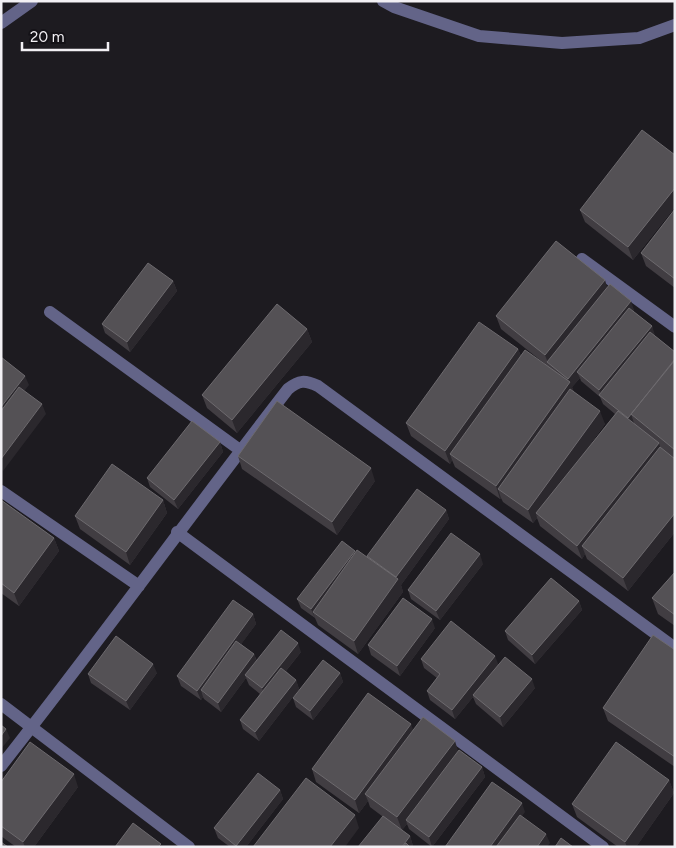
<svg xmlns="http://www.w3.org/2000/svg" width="676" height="848" font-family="Figtree,sans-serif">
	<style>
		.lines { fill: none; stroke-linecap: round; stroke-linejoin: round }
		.minor { stroke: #636488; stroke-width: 12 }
		.wall { fill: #413d42; fill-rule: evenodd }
		.shaded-wall { fill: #2b282d }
		.building { fill: #545155; stroke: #6d6a6e }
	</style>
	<rect width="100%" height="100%" fill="#1d1b20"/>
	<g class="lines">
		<path class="minor" d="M383 1 394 7 479 36 562 43 639 38 675 25
			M1 23 32 1
			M582 259 675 327
			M50 312 240 450
			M1 491 139 586
			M177 532 603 847
			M1 704 189 847
			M1 766C99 642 191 514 288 389 299 380 305 380 318 386L675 648"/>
	</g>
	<path class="wall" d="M675 155V207L633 260 585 222 580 210Z
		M675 209V288L646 266 641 253Z
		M173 281 177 291 130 352 105 333 102 324Z
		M607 288 634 310 633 311 652 326 654 335 675 352V532L628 591 587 559 585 554 582 559 540 526 537 518 533 523 503 502 501 498 500 499 455 467 452 460 450 464 411 436 406 423 518 349 521 356 545 364 501 329 496 316ZM580 378 581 381 600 397 603 404 615 414 581 457 605 424 574 392 572 387Z
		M307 329 312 342 237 433 207 408 202 395Z
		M220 442 223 452 178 509 150 487 147 478Z
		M238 456 375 481 337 535 242 469Z
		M1 500 54 538 59 551 19 606 1 593Z
		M163 500 167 513 130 565 80 529 75 516Z
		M446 510 449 519 401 585 403 592 358 654 318 625 315 618 301 608 297 599 356 552 367 557Z
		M483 564 440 620 411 599 408 590Z
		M675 572V626L658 614 652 598Z
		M579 601 582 610 535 664 508 640 505 631Z
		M253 614 256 624 241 644 254 654 257 661 301 652 286 671 296 680 299 689 259 741 243 729 240 720 260 694 249 685 246 678 221 712 204 699 203 697 201 700 181 686 177 676Z
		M435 628 400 676 371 655 368 645Z
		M675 650V767L608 721 603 708Z
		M421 659 498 664 535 688 503 727 476 704 473 697 455 719 430 700 427 691 437 678 424 668Z
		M157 673 130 710 91 683 88 674Z
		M340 673 343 682 313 720 296 707 293 698Z
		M413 730 458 751 482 767 485 777 432 847 409 829 407 824 402 830 410 836 413 846 382 816 370 807 368 801 359 813 316 782 312 769Z
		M669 780 674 793 636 847H618L577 817 572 804Z
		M1 782 78 787 34 847H16L1 836Z
		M280 790 283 799 246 847H230L218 838 214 828Z"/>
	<path class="shaded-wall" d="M675 188V207L633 260 628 247Z
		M605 280 609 293 548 363 545 355Z
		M173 281 177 291 130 352 127 342Z
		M631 301 634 310 582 375 577 372 580 378 572 387 575 395 498 489 501 498 500 499 496 486 569 383 568 379Z
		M652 326 655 335 603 398 602 397 599 390Z
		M307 329 312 342 237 433 232 420Z
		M518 349 523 362 450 454 452 460 450 464 445 451Z
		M675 359 631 414 634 423 631 427 628 418Z
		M25 376 29 385 1 420V407Z
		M42 404 46 414 3 471 1 467V459Z
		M600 411 605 424 538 516 536 513 537 518 533 523 528 510Z
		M220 442 223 452 178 509 174 500Z
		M659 443 663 456 582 546 585 554 582 559 577 546Z
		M371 468 375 481 337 535 332 522Z
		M163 500 167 513 130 565 126 552Z
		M446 510 449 519 401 585 403 592 358 654 354 641 396 577Z
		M675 513V532L628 591 623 578Z
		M54 538 59 551 19 606 14 593Z
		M355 551 358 560 313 612 315 618 311 609Z
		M480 554 483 564 440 620 436 611Z
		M579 601 582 610 535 664 532 655Z
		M253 614 256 624 205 694 201 690 203 697 201 700 197 691Z
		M432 619 435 628 400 676 397 666Z
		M298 643 301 652 265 697 262 688Z
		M254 654 257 663 245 675 246 678 221 712 218 703Z
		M495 656 499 666 473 695V697L455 719 452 710Z
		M153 664 157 673 130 710 126 701Z
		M340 673 343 682 313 720 310 711Z
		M532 679 535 688 503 727 500 717Z
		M296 680 299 689 259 741 255 732Z
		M411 724 416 737 365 794 368 801 359 813 355 800Z
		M6 729 10 738 1 749V736Z
		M455 741 459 754 406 820 407 824 402 830 397 817Z
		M482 767 485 777 432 847 429 837Z
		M74 774 78 787 34 847H25L23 842Z
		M669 780 674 793 636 847H627L625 842Z
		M280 790 283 799 246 847H237L236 846Z
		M522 803 525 812 500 847H490Z
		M355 815 359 828 345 847H330Z
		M546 834 550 843 547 847H537Z
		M410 836 413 846 412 847H402Z"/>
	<path class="building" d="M642 130 675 155V188L628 247 580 210Z
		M675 209V279L641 253Z
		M556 241 605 280 545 355 496 316Z
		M148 263 173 281 127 342 102 324Z
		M610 284 631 301 568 379 547 362Z
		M277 304 307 329 232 420 202 395Z
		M629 308 652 326 599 390 577 372Z
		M479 322 518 349 445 451 406 423Z
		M650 332 675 352V359L628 418 599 395Z
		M525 350 570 382 496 486 450 454Z
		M1 357 25 376 1 407Z
		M675 360V450L631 414Z
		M19 387 42 404 1 459V411Z
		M570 389 600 411 528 510 498 489Z
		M277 401 371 468 332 522 238 456Z
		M618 411 659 443 577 546 536 513Z
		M192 421 220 442 174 500 147 478Z
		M660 447 675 459V513L623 578 582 546Z
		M112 464 163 500 126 552 75 516Z
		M417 489 446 510 396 577 367 556Z
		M1 500 54 538 14 593 1 583Z
		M451 533 480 554 436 611 408 590Z
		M342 541 355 551 311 609 297 599Z
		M357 550 398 579 354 641 313 612Z
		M675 572V615L652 598Z
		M551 578 579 601 532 655 505 631Z
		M403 598 432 619 397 666 368 645Z
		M233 600 253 614 197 691 177 676Z
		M451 621 495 656 452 710 427 691 440 674 421 659Z
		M281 630 298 643 262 688 245 675Z
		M653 635 675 650V757L603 708Z
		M116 636 153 664 126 701 88 674Z
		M236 641 254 654 218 703 201 690Z
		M505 657 532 679 500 717 473 695Z
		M323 660 340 673 310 711 293 698Z
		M281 668 296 680 255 732 240 720Z
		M368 693 411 724 355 800 312 769Z
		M423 717 455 741 397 817 365 794Z
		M1 725 6 729 1 736Z
		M30 742 74 774 23 842 1 826V782Z
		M616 742 669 780 625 842 572 804Z
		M459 750 482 767 429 837 406 820Z
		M258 773 280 790 236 846 214 828Z
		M306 778 355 815 330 847H253Z
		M492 782 522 803 490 847H445Z
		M520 815 546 834 537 847H496Z
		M383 816 410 836 402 847H358Z
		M133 823 161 844 158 847H115Z
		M561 838 573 847H555Z
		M1 842 8 847H1Z
		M406 843 410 847H403Z"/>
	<rect width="676" height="848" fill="none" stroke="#f2f0f4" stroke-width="5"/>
	<path d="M22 42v8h86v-8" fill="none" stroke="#f2f0f4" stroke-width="2.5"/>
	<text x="30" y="42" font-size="15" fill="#f2f0f4" stroke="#141217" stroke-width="4" paint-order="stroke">20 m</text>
</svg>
